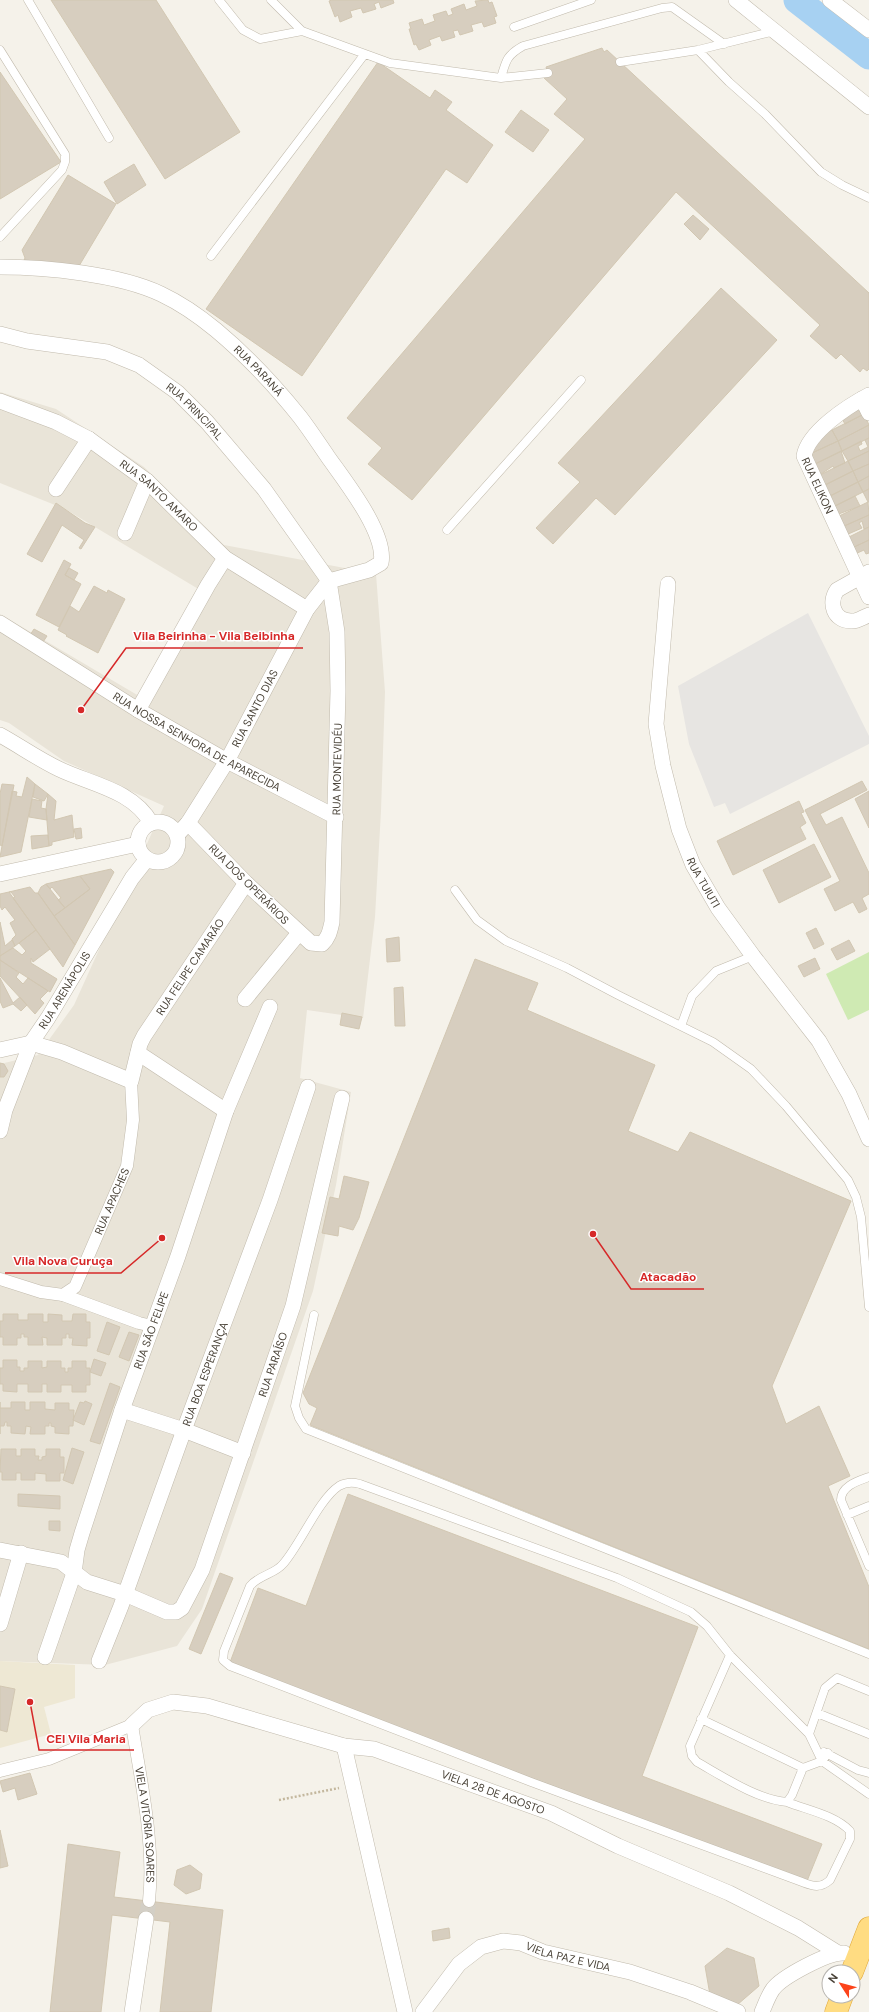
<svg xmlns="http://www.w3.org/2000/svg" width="869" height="2012" font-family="'DM Sans',sans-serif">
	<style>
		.residential { fill: #e9e4d8 }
		.education { fill: #eee8d4 }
		.green { fill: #cfeab3 }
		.parking { fill: #e7e5e2 }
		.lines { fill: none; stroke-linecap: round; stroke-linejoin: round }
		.river { stroke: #a7d1f2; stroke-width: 27 }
		.building { fill: #d7cebf; stroke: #d2c7b2 }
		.minor-tunnel { stroke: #d3cfc6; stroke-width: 15; stroke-dasharray: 15 8; stroke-linecap: butt }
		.service-casing { stroke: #c1baac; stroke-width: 9 }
		.pedestrian-casing { stroke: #c1baac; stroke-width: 13 }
		.minor-casing { stroke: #c1baac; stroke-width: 16 }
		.trunk-casing { stroke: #e0a839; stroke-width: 23 }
		.path { stroke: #c3b79d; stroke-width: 2.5; stroke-dasharray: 2 2; stroke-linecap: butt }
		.service { stroke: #fff; stroke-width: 8 }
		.pedestrian { stroke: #fff; stroke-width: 12 }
		.minor { stroke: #fff; stroke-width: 15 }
		.trunk { stroke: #ffdc82; stroke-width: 22 }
		.labels { text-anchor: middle; stroke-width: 3; stroke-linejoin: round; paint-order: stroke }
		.street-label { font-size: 11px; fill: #4a4338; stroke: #fff }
		.leader { fill: none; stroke: #d62828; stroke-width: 1.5 }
		.callout-dot { fill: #d62828; stroke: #fff; stroke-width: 1.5 }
		.callout-label { font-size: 12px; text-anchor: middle; font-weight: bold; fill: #d62828; stroke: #fff; stroke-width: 3; stroke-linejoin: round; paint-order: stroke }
	</style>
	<rect width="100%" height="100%" fill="#f5f2ea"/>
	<path class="residential" d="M0 392 56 409 144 467 224 545 376 574 385 692 381 811 375 917 363 1018 307 1010 300 1078 351 1092 336 1185 313 1291 202 1609 177 1646 105 1665 0 1661V1064L38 1055 74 1005 164 806 64 761 9 723 0 720V614L144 699 200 590 65 509 0 483Z"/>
	<path class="education" d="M0 1661 75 1665V1698L44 1707 51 1734 0 1748Z"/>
	<path class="green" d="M869 952V1010L848 1020 826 974Z"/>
	<path class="parking" d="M808 613 869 736V744L730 814 725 803 714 807 689 744 678 686Z"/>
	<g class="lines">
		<path class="river" d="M797 0 869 56"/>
	</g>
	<path class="building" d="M51 0H156L240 132 165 179Z
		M332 0H393L394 3 381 8 379 2 374 4 376 9 363 13 361 8 350 11 352 17 340 22 338 15 335 17 329 1Z
		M488 0 489 3 492 2 497 16 494 17 496 23 484 27 482 22 471 25 473 31 460 35 458 30 453 31 455 37 442 41 440 36 429 40 431 45 419 50 416 44 414 45 409 29H411L409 23 422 19 424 25 435 21 433 15 446 11 448 16 453 14 451 9 464 4 466 10 477 6 475 1Z
		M602 48 604 52 607 50 869 293V369L867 371 863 368 860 372 841 354 836 359 810 336 820 325 676 192 412 500 368 464 382 448 347 418 585 139 554 114 567 99 544 78 548 73 546 67Z
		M378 62 430 98 435 90 452 102 446 110 493 145 467 183 446 169 302 376 206 309Z
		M0 72 61 162 0 199Z
		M521 110 549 130 533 152 505 132Z
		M134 164 146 185 117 204 104 182Z
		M68 175 116 204 79 266 24 260 25 258 22 250Z
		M693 215 709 229 700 240 684 224Z
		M721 288 777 340 615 515 596 498 553 544 536 528 580 482 558 463Z
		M861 407 864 414 845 424 841 417Z
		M864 414 869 425 838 441 832 430Z
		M869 425V438L842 451 838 441Z
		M832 430 838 441 812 453 820 436Z
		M869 438V451L848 461 842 451 861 441 862 444 858 446 860 451 868 447 865 440Z
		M838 441 842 451 813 465 811 460 812 453Z
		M841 451 845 463 834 468 833 466 818 476 813 465Z
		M869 451V464L853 471 848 461Z
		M848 461 853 471 823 486 818 476Z
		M869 464V476L858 482 853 471Z
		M853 471 858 482 828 497 823 486Z
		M869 476V489L863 492 858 482Z
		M858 482 863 492 833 507 828 497Z
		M869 489V502H868L863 492Z
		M855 496 860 506 836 515 833 507Z
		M868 502 869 515 842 527 837 517Z
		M56 503 85 523 95 527 81 549 79 548 84 540 62 525 42 562 27 554Z
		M869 515V527L864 529 862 521 859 523 862 528 846 535 842 527Z
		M869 527V540L852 548 847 538Z
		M869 540V553L866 554 864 550 855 554 852 548Z
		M64 560 71 564 65 575 81 584 59 627 36 615Z
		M69 568 78 573 74 580 65 575Z
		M94 586 107 593 108 590 125 599 98 653 66 636 67 635 58 630 70 606 79 612Z
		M34 629 47 636 43 642 30 635Z
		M27 777 35 784 21 852 0 857 12 791 17 792 16 796 22 797Z
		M862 781 867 790 820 814 826 825 842 817 869 873V894L862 898 867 909 859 913 853 902 835 911 824 889 840 881 805 810Z
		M2 784 14 785 2 846 0 845V794Z
		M35 784 48 794 44 801 33 797Z
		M869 791V828L855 799Z
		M48 794 56 801 54 820 72 815 74 837 52 842V845L49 846 46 809Z
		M32 799 42 801 41 808 46 809 47 820 29 817Z
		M799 801 804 812 801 813 806 823 800 827 806 839 733 875 717 841Z
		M81 828 82 838 76 839 74 829Z
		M48 835 49 846 32 849 31 836Z
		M814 844 831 877 779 903 763 870Z
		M111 869 114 872 75 945 54 916 90 889 80 876Z
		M80 876 90 889 65 908 58 900 61 898 52 887 50 889 46 884Z
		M46 884 65 908 54 916 38 893 41 887Z
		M30 887 35 893H38L75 945 63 967 13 898 15 897 11 892H9Z
		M9 892 36 930 15 946 12 939 16 935 10 923 15 920 5 907 2 910 0 906V894Z
		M0 922 5 946 12 940 15 946 0 956Z
		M816 928 824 944 814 949 806 933Z
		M36 930 50 949 33 962 31 958V963L57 979 50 992 0 960V956L13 948 22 955 26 951 19 943Z
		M399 937 400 961 387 962 386 939Z
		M849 940 855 951 837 960 831 949Z
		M815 958 820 969 804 977 798 966Z
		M475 959 538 983 527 1010 655 1065 628 1131 678 1152 690 1132 851 1201 772 1386 786 1424 819 1406 850 1476 828 1486 869 1587V1649L310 1425 317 1408 309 1404 303 1393Z
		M0 960 19 973 16 977 23 984 28 978 48 991 40 999 44 1003 35 1014 0 976Z
		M0 978 13 1003 20 997 27 1005 21 1011 13 1004 3 1008 0 1001Z
		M403 987 405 1026H395L394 988Z
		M342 1013 362 1017 359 1029 340 1025Z
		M0 1063 4 1064 8 1071 4 1077H0Z
		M344 1176 369 1182 359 1218 353 1230 339 1226 338 1236 322 1233 330 1197 339 1199Z
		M3 1314H18V1320H28V1314H43V1322H48V1314L62 1315V1321H72L73 1314H86V1322H90V1338H87V1346L72 1345 73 1338H69V1334H66V1338H62V1345H47V1338L42 1337 43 1345H28V1337H24V1334H21V1338H17V1345H3V1337H0V1321H3Z
		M107 1322 120 1327 109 1355 97 1351Z
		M129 1332 139 1335 129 1361 119 1357Z
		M94 1359 106 1363 101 1376 90 1372Z
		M3 1360H17V1367H20V1371H24V1368H28V1361H42V1368L47 1367V1361H61V1368H65V1372H68V1368H72V1361H86V1368H90V1385H86V1392H72V1385H61V1392H47V1384H42V1392H28V1384H17V1392L3 1391V1384H0V1368H3Z
		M110 1383 120 1387 100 1444 90 1441Z
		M85 1401 92 1404 84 1425 73 1420 80 1402 84 1403Z
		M0 1402V1408H11V1402H25V1410H30V1402H45V1409L55 1410V1403H69V1410H74L73 1426H69V1434L55 1433V1427L51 1426V1423H49V1426H45V1434H30L31 1427 26 1426 25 1434 11 1433V1426H7V1422H5L4 1426H0V1434Z
		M72 1448 84 1452 73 1484 63 1480Z
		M1 1449H16V1456H21V1449H35V1456H39L38 1460H42V1457L46 1456V1449H60V1457H64V1473H60V1481H46V1474L35 1473V1480H21V1473H16V1480H2V1472H0Z
		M18 1494 60 1496V1509L18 1506Z
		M348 1494 698 1627 642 1776 822 1844 807 1881 229 1665 258 1588 306 1606Z
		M49 1521H60V1531L49 1530Z
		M220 1573 233 1578 201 1654 189 1649Z
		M0 1686 15 1689 7 1732 0 1730Z
		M30 1773 37 1794 18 1800 15 1788 3 1792 0 1781Z
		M0 1830 8 1866 0 1868Z
		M68 1844 120 1852 114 1897 223 1910 211 2012H160L170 1922 112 1915 101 2012H50Z
		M190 1865 202 1874 200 1889 186 1894 174 1885 177 1870Z
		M449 1928 450 1938 433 1941 432 1931Z
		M727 1948 754 1958 759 1986 737 2005 710 1995 705 1966Z"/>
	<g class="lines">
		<path class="minor-tunnel" d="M146 1919 149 1901"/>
		<defs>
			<path id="service" d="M28 0 109 138
				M219 0 243 30 260 39 302 31
				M271 0 302 31 390 63 501 78 548 73
				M514 27 591 0
				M0 50 65 154V162L62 170 0 237
				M698 50 729 82 765 114 821 172 842 185 869 198
				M620 62 698 50 775 31
				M501 78C506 60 507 55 523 46L662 8 672 7 724 44
				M211 256 364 55
				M447 530 581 380
				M455 890 477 920 506 941 567 968 618 995 713 1042 751 1069 786 1106 848 1180 856 1197 861 1217 869 1307
				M681 1026 692 996 716 971 753 956
				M314 1315 295 1406 299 1418 306 1429 869 1654
				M869 1477C858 1481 841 1486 841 1500L869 1566
				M847 1515 869 1506
				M730 1655 690 1746 692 1756 697 1762C722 1776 758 1800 787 1802L792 1795 803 1768 822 1761 828 1753
				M817 1713 869 1734
				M701 1719 803 1768
				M809 1734 825 1688 837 1678 869 1691
				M824 1752 858 1770 869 1773
				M787 1802C807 1810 835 1815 850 1831V1839L830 1880C820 1889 813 1886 802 1882L531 1782 230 1666 223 1660 224 1651 250 1586C259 1575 275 1574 283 1564 300 1545 319 1499 339 1486 346 1482 352 1482 360 1484L617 1578 691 1612 707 1626 730 1655 809 1734 822 1761 869 1794"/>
			<g id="pedestrian">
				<path id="s1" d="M0 1279 41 1292 63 1295 75 1287 127 1166 133 1120 131 1081"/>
				<path d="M63 1295 139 1323 152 1326"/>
				<path id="s2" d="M0 1771 49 1759 132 1725C141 1783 155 1842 149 1901"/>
			</g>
			<g id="minor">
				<path d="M736 0 869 107"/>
				<path d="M830 0 869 30"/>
				<path id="s3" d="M0 267C46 267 119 274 161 294 180 303 199 316 216 330 246 355 276 387 300 417 310 430 319 444 328 457 345 481 387 534 381 563L369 570 329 581"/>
				<path id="s4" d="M0 334 27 341 107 352 139 365 177 392 207 422 264 489 329 581 337 632 338 691 332 922C330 931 329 937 322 944L311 943 246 883 188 823"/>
				<path id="s5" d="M869 395C848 406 808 432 804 456L869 597"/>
				<path d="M862 399 869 413"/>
				<path id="s6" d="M0 401 56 422 89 439 147 481 225 558 307 609"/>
				<path d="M56 489 89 439"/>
				<path d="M125 533 147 481"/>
				<path d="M869 572 837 590C828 603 834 621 851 621 857 622 863 617 869 615"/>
				<path id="s7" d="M668 584 656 724 663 766 679 829 693 865 718 908 753 956 819 1041 849 1094 869 1139"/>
				<path id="s8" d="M0 623 138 710 227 761 336 817"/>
				<path d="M138 710 208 585 225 558"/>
				<path d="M0 735C20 746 38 759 59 769 90 784 133 790 151 823"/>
				<circle cx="158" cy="842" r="20"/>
				<path id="s9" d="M177 835 188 823 227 761 307 609 329 581"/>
				<path d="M0 874 138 844"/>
				<path d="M245 999 299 933"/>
				<path id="s10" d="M0 1050 31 1043 62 1052 131 1081 140 1044 144 1036 246 883"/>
				<path d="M138 1053 226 1111"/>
				<path id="s11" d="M0 1131 5 1110 31 1043 48 1018 132 878 147 859"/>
				<path d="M122 1410 184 1430 243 1453"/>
				<path id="s12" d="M0 1550 61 1562 87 1582 125 1594 167 1612H176L182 1608 202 1570 293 1306 342 1098"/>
				<path d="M0 1624 21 1553"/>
				<path id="s13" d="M45 1657 74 1573 77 1550 82 1533 122 1410 178 1256 226 1111 270 1007"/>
				<path id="s14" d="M99 1661 121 1606 184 1430 270 1200 308 1087"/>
				<path id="s15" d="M132 1725 148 1710 173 1702 207 1706 344 1746 374 1749 551 1813 618 1846 729 1893 798 1928 838 1953"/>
				<path d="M344 1746 405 2012"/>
				<path d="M132 2012 146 1919"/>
				<path id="s16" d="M423 2012 459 1964 481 1947 503 1941 521 1943 543 1952 630 1972 690 1992 738 2012"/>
				<path d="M762 2012C765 2005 768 1996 773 1989 782 1977 828 1952 844 1953"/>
			</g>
			<path id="trunk" d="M852 1972 869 1928
				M836 2012 842 1996"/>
		</defs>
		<use href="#service" class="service-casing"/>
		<use href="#pedestrian" class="pedestrian-casing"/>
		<use href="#minor" class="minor-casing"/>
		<use href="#trunk" class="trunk-casing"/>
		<path class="path" d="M279 1800 339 1788"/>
		<use href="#service" class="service"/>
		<use href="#pedestrian" class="pedestrian"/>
		<use href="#minor" class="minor"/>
		<use href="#trunk" class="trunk"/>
	</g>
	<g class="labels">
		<g class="street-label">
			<text dy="4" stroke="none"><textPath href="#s3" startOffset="289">RUA PARANÁ</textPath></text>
			<text dy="4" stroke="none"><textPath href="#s4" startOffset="216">RUA PRINCIPAL</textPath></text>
			<text dy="4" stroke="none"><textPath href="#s5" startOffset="124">RUA ELIKON</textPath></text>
			<text dy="4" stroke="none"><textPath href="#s6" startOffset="187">RUA SANTO AMARO</textPath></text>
			<text dy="4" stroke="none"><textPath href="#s9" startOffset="149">RUA SANTO DIAS</textPath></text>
			<text dy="4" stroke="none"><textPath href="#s8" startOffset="230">RUA NOSSA SENHORA DE APARECIDA</textPath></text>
			<text transform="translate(337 769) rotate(-89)" y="4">RUA MONTEVIDÉU</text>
			<text dy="4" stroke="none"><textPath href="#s7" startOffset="307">RUA TUIUTI</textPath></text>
			<text transform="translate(249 884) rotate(45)" y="4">RUA DOS OPERÁRIOS</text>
			<text dy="4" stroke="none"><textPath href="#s10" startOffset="269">RUA FELIPE CAMARÃO</textPath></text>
			<text dy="4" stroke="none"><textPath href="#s11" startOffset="156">RUA ARENÁPOLIS</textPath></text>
			<text dy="4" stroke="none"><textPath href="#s1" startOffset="173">RUA APACHES</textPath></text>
			<text dy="4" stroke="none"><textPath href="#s13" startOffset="344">RUA SÃO FELIPE</textPath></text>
			<text dy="4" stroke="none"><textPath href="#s12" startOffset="457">RUA PARAÍSO</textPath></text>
			<text dy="4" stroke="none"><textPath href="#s14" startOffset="306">RUA BOA ESPERANÇA</textPath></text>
			<text dy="4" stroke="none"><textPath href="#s15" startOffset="382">VIELA 28 DE AGOSTO</textPath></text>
			<text dy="4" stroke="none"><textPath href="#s2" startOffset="241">VIELA VITÓRIA SOARES</textPath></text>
			<text dy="4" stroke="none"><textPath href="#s16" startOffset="178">VIELA PAZ E VIDA</textPath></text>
		</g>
	</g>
	<path class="leader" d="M81 710L126 648H303M162 1238L121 1273H5M593 1234L631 1289H704M30 1702L39 1750H134"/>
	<g class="callout-dot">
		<circle cx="81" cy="710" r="4"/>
		<circle cx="162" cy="1238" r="4"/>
		<circle cx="593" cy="1234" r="4"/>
		<circle cx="30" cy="1702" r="4"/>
	</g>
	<g class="callout-label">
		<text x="214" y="640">Vila Beirinha - Vila Beibinha</text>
		<text x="63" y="1265">Vila Nova Curuça</text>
		<text x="668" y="1281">Atacadão</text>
		<text x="86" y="1743">CEI Vila Maria</text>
	</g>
	<g transform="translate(841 1984) rotate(306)"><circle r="19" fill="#ffffff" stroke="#b7b4af"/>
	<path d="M0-3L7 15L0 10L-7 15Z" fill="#fc431a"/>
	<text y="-6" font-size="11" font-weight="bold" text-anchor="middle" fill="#4a4338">N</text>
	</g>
</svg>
